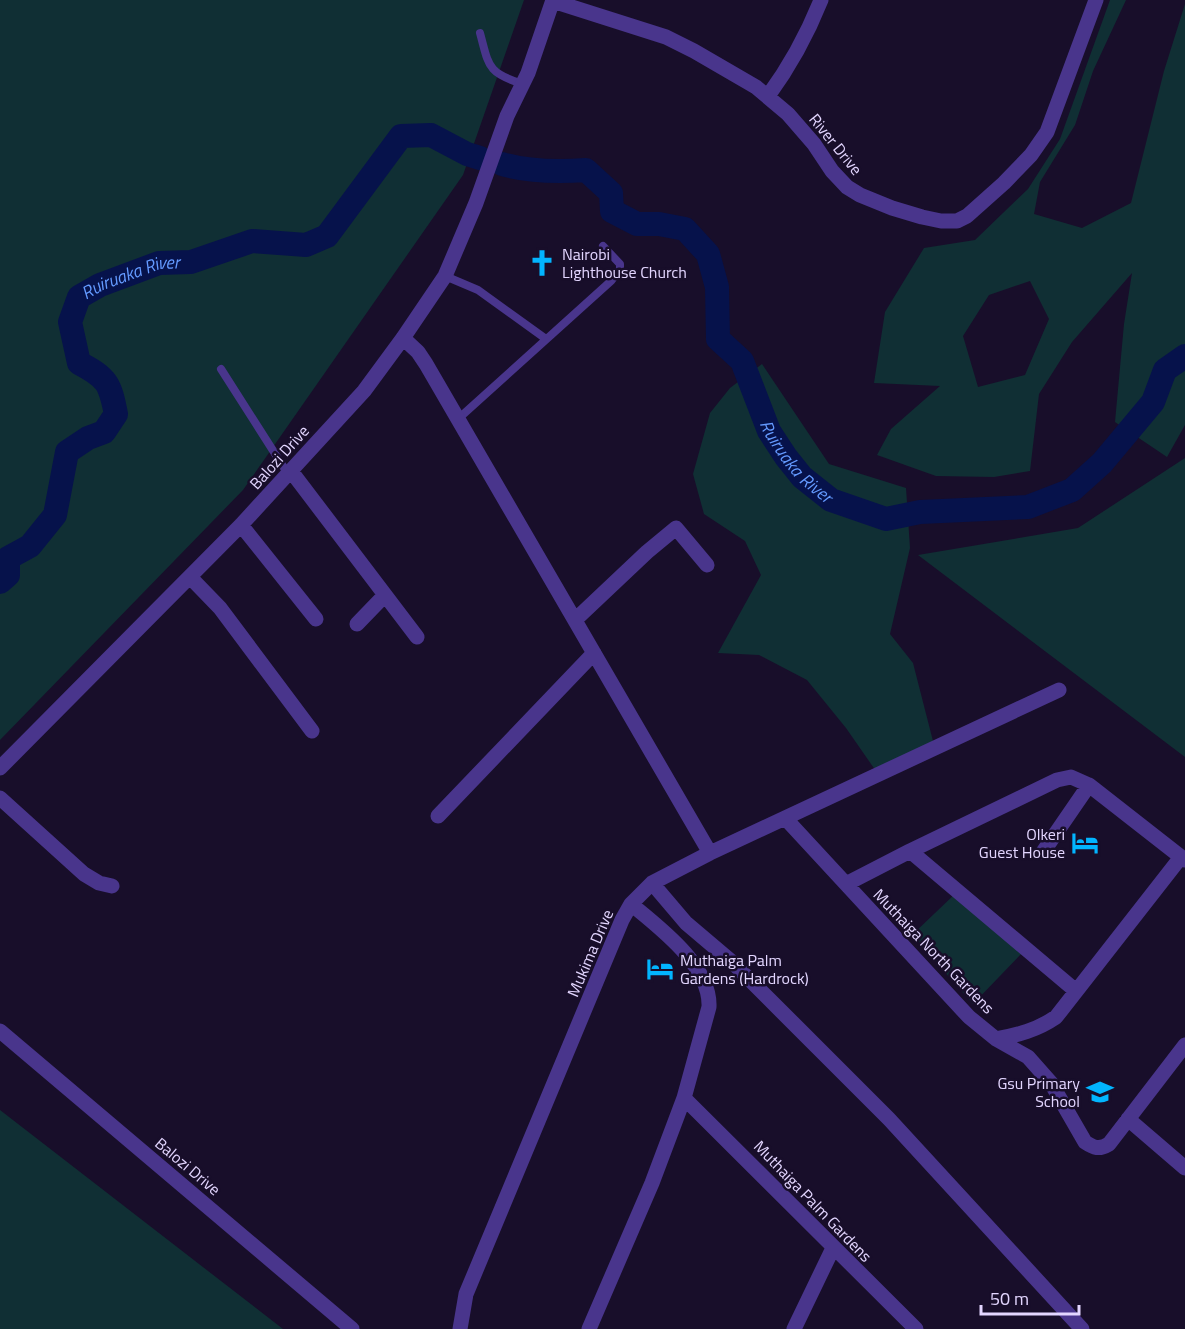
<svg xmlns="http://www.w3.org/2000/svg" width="1185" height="1329" font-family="'Titillium Web',sans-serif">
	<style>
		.green { fill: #102f34; fill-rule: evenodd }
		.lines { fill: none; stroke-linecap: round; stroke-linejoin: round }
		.river { stroke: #06124b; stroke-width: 24 }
		.service { stroke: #49358c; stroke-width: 8 }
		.minor { stroke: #49358c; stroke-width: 15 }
		.labels { text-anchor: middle; stroke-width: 5; stroke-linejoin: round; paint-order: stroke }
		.street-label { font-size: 16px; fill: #e3d6ff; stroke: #180e2a }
		.poi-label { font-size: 16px; fill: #e3d6ff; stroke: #180e2a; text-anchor: start }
		.water-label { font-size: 18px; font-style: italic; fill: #649aff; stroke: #180e2a }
	</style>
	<rect width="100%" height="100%" fill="#180e2a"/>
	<path class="green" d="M0 0H524L463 175 243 490 0 740Z
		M1110 0H1126L1093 71 1075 125 1040 182 1034 214 1082 228 1131 203 1164 71 1185 4V425L1167 457 1115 422 1124 324 1132 273 1072 342 1039 394 1030 471 994 477 936 476 877 455 891 429 940 386 874 383 885 312 924 248 975 240 1028 189 1060 139ZM1030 281 1049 319 1025 375 978 387 963 336 989 295Z
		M762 364 829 464 906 488 910 548 890 634 913 663 934 745 878 774 846 728 807 680 759 655 718 653 761 575 745 541 704 514 693 474 710 413 730 388Z
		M1185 458V757L918 555 1078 528Z
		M957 892 1025 950 973 1004 912 935Z
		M0 1110 283 1329H0Z"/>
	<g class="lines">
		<g class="river">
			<path id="s1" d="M502 164C530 172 558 172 586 170L611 193 612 211 637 224H659L685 229 708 254 717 287 718 339 742 361 769 431 786 457 802 477 831 500 886 519 920 512 1028 507 1072 490 1102 463 1153 402 1165 370 1185 356"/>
			<path id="s2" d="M0 582 8 575V558L30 546 55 515 67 452 88 438 104 432 116 414C110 384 108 378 79 363L70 322 79 297 100 285 159 263 191 262 252 241 306 245 327 236 401 136 431 135 467 154 480 158"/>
		</g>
		<path class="service" d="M480 33C489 66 487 73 523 84
			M445 276 478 290 546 339
			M221 369 288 474
			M458 419 611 281 620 269V264L603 246"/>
		<path class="minor" d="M553 1 666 37 694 51 756 87 788 114 814 144 832 171 847 187 860 195 892 208 922 217 941 221H957L967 216 1004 183 1031 155 1047 132 1096 0
			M768 96C790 66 807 35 821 0
			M403 338 418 352 426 364 710 853
			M291 471 417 637
			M241 525 316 619
			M190 577 220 608 312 731
			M575 620 647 552 676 528 707 565
			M357 624 385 595
			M0 768 241 525 364 391 403 338 445 276 476 203 507 116 528 73 553 0
			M0 798 84 874 99 883 112 886
			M438 816 594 653
			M785 818 969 1017 996 1039 1028 1057 1051 1083 1085 1142C1094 1148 1099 1150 1109 1144L1185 1045
			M910 851 1076 991
			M1043 852 1089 785
			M652 883 686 923 732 962 889 1119 1082 1329
			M846 884 910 851 1057 780 1071 777 1089 785 1185 860
			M0 1031 352 1329
			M996 1039C1018 1035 1037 1030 1056 1017L1181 857
			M684 1098 916 1329
			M1128 1119 1185 1168
			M460 1329 466 1294 622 920 631 904 652 883 710 853 1059 690
			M589 1329 652 1183 684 1098 709 1007C711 966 660 928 631 904
			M794 1329 833 1248"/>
	</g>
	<defs>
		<symbol id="church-bare" viewBox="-9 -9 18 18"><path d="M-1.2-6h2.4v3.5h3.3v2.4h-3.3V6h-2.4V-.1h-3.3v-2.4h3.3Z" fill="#02b5ff" stroke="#180e2a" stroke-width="2.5" paint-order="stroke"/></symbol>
		<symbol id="hotel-bare" viewBox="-9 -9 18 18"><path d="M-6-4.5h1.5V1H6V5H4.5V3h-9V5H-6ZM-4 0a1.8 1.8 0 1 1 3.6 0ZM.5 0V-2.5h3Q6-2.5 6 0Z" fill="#02b5ff" stroke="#180e2a" stroke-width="2.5" paint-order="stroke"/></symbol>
		<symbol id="school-bare" viewBox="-9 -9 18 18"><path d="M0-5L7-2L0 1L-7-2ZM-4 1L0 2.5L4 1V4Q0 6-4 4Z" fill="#02b5ff" stroke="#180e2a" stroke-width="2.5" paint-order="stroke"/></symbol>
	</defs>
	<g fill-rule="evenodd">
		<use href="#church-bare" x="523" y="244" width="38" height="38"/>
		<use href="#hotel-bare" x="1066" y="824" width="38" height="38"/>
		<use href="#hotel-bare" x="641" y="950" width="38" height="38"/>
		<use href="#school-bare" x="1081" y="1073" width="38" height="38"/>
	</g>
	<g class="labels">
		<g class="street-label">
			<text transform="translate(836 144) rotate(51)" y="6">River Drive</text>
			<text transform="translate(279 457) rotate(-48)" y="6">Balozi Drive</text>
			<text transform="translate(934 951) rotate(46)" y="6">Muthaiga North Gardens</text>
			<text transform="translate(590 953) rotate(-67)" y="6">Mukima Drive</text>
			<text transform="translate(188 1166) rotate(40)" y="6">Balozi Drive</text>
			<text transform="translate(813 1201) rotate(46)" y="6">Muthaiga Palm Gardens</text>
		</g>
		<g class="poi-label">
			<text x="562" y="260">Nairobi<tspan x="562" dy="18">Lighthouse Church</tspan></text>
			<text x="1065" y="840" text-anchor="end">Olkeri<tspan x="1065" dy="18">Guest House</tspan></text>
			<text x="680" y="966">Muthaiga Palm<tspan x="680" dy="18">Gardens (Hardrock)</tspan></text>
			<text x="1080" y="1089" text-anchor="end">Gsu Primary<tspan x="1080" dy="18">School</tspan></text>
		</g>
		<g class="water-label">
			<text dy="6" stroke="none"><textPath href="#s2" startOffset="412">Ruiruaka River</textPath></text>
			<text dy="6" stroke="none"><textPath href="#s1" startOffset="482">Ruiruaka River</textPath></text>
		</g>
	</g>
	<path d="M981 1305v9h98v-9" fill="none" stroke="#e3d6ff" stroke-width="3"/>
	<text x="990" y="1305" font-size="18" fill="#e3d6ff" stroke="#180e2a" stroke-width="4.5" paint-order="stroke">50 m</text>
</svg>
